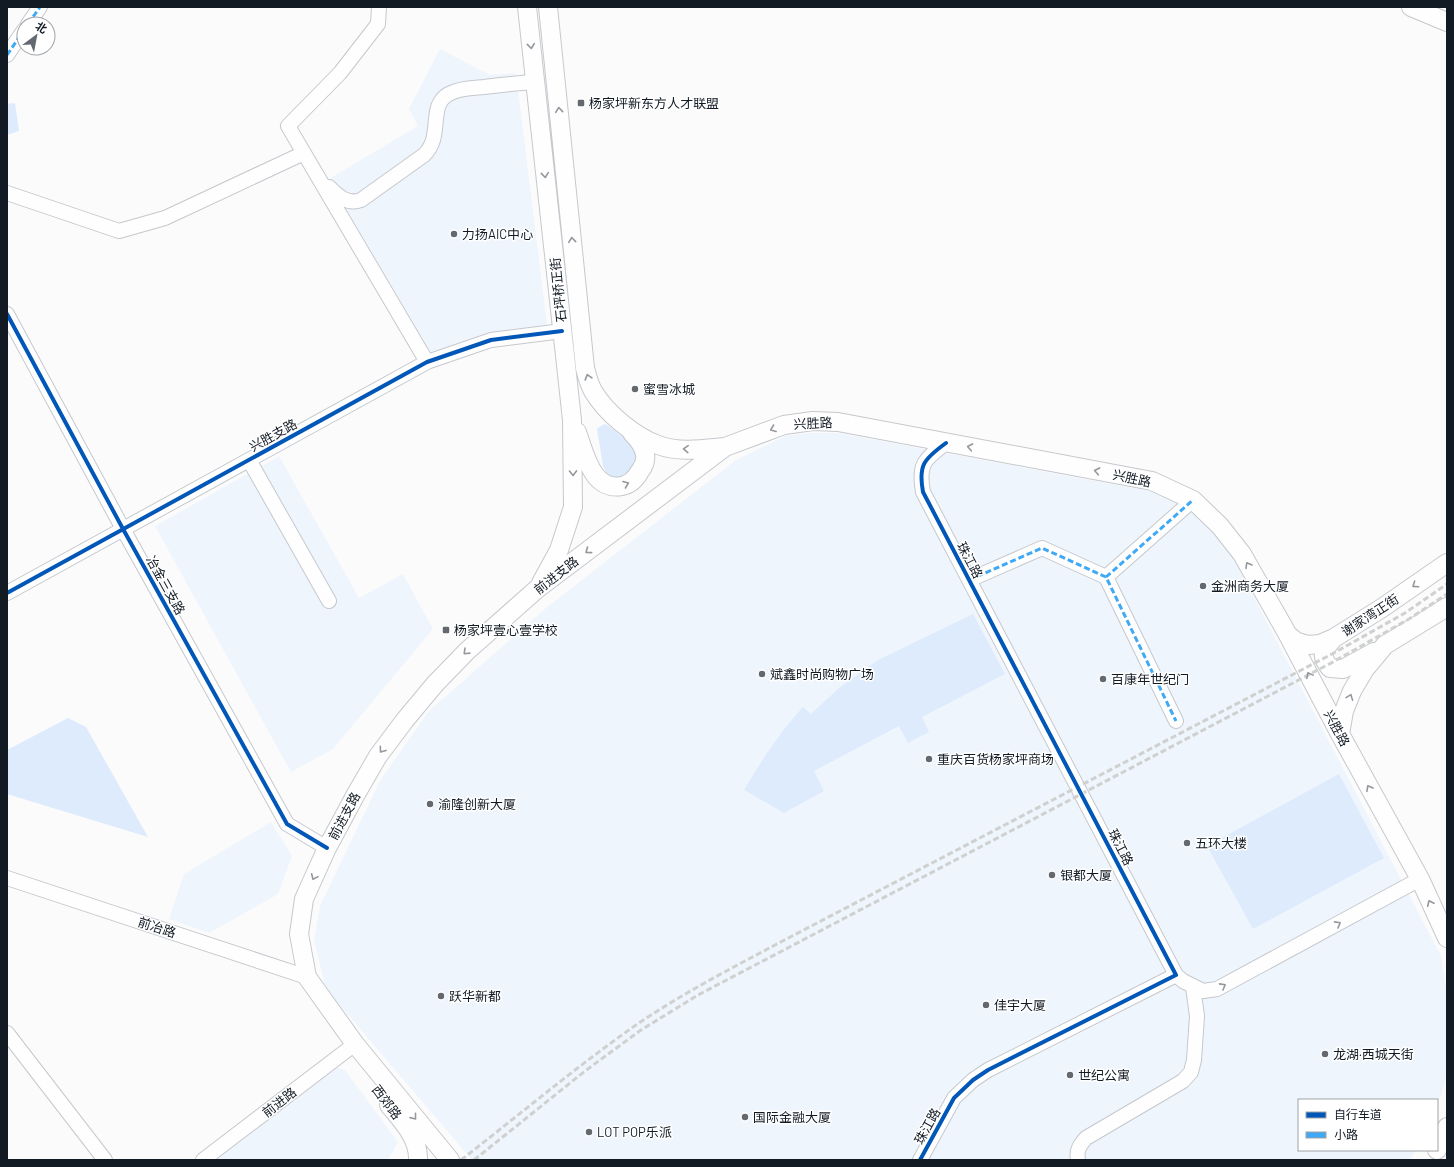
<svg xmlns="http://www.w3.org/2000/svg" width="1454" height="1167" font-family="Barlow,'Noto Sans SC',sans-serif">
	<style>
		.built { fill: #eff5fd }
		.green { fill: #deebfc }
		.lines { fill: none; stroke-linecap: round; stroke-linejoin: round }
		.minor-casing { stroke: #c5c8cd; stroke-width: 16 }
		.major-casing { stroke: #c5c8cd; stroke-width: 20 }
		.minor { stroke: #fefefe; stroke-width: 14 }
		.major { stroke: #fefefe; stroke-width: 18 }
		.rail { stroke: #cfd0d0; stroke-width: 3; stroke-dasharray: 6 3; stroke-linecap: butt }
		.quiet { stroke: #3fa9f5; stroke-width: 3; stroke-dasharray: 6 3; stroke-linecap: butt }
		.cycleway-casing { stroke: #fff; stroke-width: 6 }
		.cycleway { stroke: #0057b8; stroke-width: 4 }
		.oneway { stroke: #94979c }
		.poi-dot { fill: #64696f; stroke: #fff; stroke-width: 1.5 }
		.labels { text-anchor: middle; stroke-width: 3; stroke-linejoin: round; paint-order: stroke }
		.poi-label { font-size: 13px; fill: #121a24; stroke: #fff; text-anchor: start }
		.street-label { font-size: 13px; fill: #121a24; stroke: #fff }
	</style>
	<rect width="100%" height="100%" fill="#fbfbfb"/>
	<path class="built" d="M440 49 490 75 516 73 547 325 490 334 432 354 329 179 418 126 409 109Z
		M810 433H838L1149 491 1190 508 1216 530 1235 561 1441 956 1447 995V1070L1444 1086 1437 1106V1100H1299V1150H1416L1410 1160H472L326 989 314 940 320 906 381 779 429 711 546 608 736 460 785 436Z
		M279 456 359 598 403 574 433 629 333 749 291 772 155 526Z
		M271 822 292 856 278 894 209 933 169 919 184 874Z
		M334 1067 345 1070 398 1142 388 1160H212Z"/>
	<path class="green" d="M15 103 19 131 7 135V104Z
		M605 424 609 426 634 446 639 457 628 478 612 477 606 472 603 466 597 429 599 427Z
		M973 614 1005 674 922 717 929 732 908 743 899 726 814 771 824 791 784 813 744 790C762 760 779 733 803 707L811 714 839 688 878 660Z
		M68 718 86 727 148 837 7 794V750Z
		M1339 774 1384 858 1253 929 1207 846Z"/>
	<g class="lines">
		<defs>
			<path id="minor" d="M379 7 378 24 340 73 288 126 427 362
				M28 24 40 7
				M7 55 24 30
				M329 187C338 196 347 205 361 200L424 155C437 142 434 128 437 112 438 104 443 96 451 93 460 88 473 88 484 87 501 85 518 83 535 82
				M7 193 119 231 165 218 304 153
				M7 314 123 529 287 824 327 848
				M249 460 329 601
				M1106 577 1193 500
				M969 580 1042 548 1106 577 1176 721
				M7 593 427 362 491 340 562 331
				M7 878 307 977
				M1176 975 1183 981 1203 991 1217 989 1420 879
				M7 1033 105 1160
				M203 1160 355 1044
				M920 1160 954 1098 973 1080 988 1070 1176 975 923 492C918 465 924 459 946 443
				M1078 1160C1076 1150 1080 1145 1086 1138L1183 1081 1191 1072 1194 1060 1197 1016 1193 987"/>
			<path id="major" d="M527 7 572 420 573 507 559 550 541 583
				M548 7 585 368C587 376 589 384 593 391 606 413 634 436 658 445 679 453 704 449 725 447
				M1411 7 1447 22
				M577 432C582 446 586 463 595 475 608 492 630 490 640 471 644 466 646 460 645 454 643 445 638 439 632 433
				M1288 635 1297 642 1308 645 1320 644 1334 638 1382 608 1447 563
				M1334 638C1324 649 1319 655 1330 668L1343 669 1374 652
				M1340 734 1344 711 1352 691 1365 669 1385 645 1447 607
				M389 1105C402 1121 419 1138 418 1160
				M1437 1150 1447 1127
				M450 1160 355 1044 307 977 299 934 304 899 327 848 356 794 378 756 405 720 435 684 467 651 537 589 725 447 784 425 813 421 838 422 1152 481 1193 500 1220 526 1242 554 1288 635 1340 734 1420 879 1447 938"/>
		</defs>
		<use href="#minor" class="minor-casing"/>
		<use href="#major" class="major-casing"/>
		<use href="#minor" class="minor"/>
		<use href="#major" class="major"/>
		<path class="rail" d="M461 1160C519 1115 576 1067 636 1025 680 995 728 970 775 945L1332 654 1405 613 1447 584
			M474 1160 585 1071 641 1030 698 995 1333 662 1409 619 1447 594"/>
		<path class="quiet" d="M28 24 40 7
			M7 55 24 30
			M1106 577 1193 500
			M969 580 1042 548 1106 577 1176 721"/>
		<defs>
			<path id="cycleway" d="M7 314 123 529 287 824 327 848
				M7 593 427 362 491 340 562 331
				M920 1160 954 1098 973 1080 988 1070 1176 975 923 492C918 465 924 459 946 443"/>
		</defs>
		<use href="#cycleway" class="cycleway-casing"/>
		<use href="#cycleway" class="cycleway"/>
	</g>
	<defs><path id="oneway-chevron" d="M-2-3.5L2.5 0L-2 3.5" fill="none" stroke-width="1.6" stroke-linecap="round" stroke-linejoin="round"/></defs>
	<g class="oneway">
		<use href="#oneway-chevron" transform="translate(531 46) rotate(84)"/>
		<use href="#oneway-chevron" transform="translate(559 110) rotate(-96)"/>
		<use href="#oneway-chevron" transform="translate(545 175) rotate(84)"/>
		<use href="#oneway-chevron" transform="translate(572 240) rotate(-96)"/>
		<use href="#oneway-chevron" transform="translate(588 377) rotate(-106)"/>
		<use href="#oneway-chevron" transform="translate(773 429) rotate(159)"/>
		<use href="#oneway-chevron" transform="translate(970 447) rotate(-169)"/>
		<use href="#oneway-chevron" transform="translate(686 449) rotate(-177)"/>
		<use href="#oneway-chevron" transform="translate(1097 471) rotate(-169)"/>
		<use href="#oneway-chevron" transform="translate(573 473) rotate(89)"/>
		<use href="#oneway-chevron" transform="translate(626 484) rotate(-21)"/>
		<use href="#oneway-chevron" transform="translate(588 551) rotate(143)"/>
		<use href="#oneway-chevron" transform="translate(1248 565) rotate(-120)"/>
		<use href="#oneway-chevron" transform="translate(1415 585) rotate(146)"/>
		<use href="#oneway-chevron" transform="translate(466 652) rotate(136)"/>
		<use href="#oneway-chevron" transform="translate(1309 675) rotate(-118)"/>
		<use href="#oneway-chevron" transform="translate(1350 697) rotate(-69)"/>
		<use href="#oneway-chevron" transform="translate(382 750) rotate(126)"/>
		<use href="#oneway-chevron" transform="translate(1369 788) rotate(-119)"/>
		<use href="#oneway-chevron" transform="translate(314 877) rotate(114)"/>
		<use href="#oneway-chevron" transform="translate(1430 903) rotate(-115)"/>
		<use href="#oneway-chevron" transform="translate(1338 924) rotate(-29)"/>
		<use href="#oneway-chevron" transform="translate(1223 986) rotate(-29)"/>
		<use href="#oneway-chevron" transform="translate(414 1117) rotate(51)"/>
	</g>
	<g class="poi-dot">
		<rect x="577" y="99" width="8" height="8" rx="2"/>
		<circle cx="454" cy="234" r="4"/>
		<circle cx="635" cy="389" r="4"/>
		<circle cx="1203" cy="586" r="4"/>
		<rect x="442" y="626" width="8" height="8" rx="2"/>
		<circle cx="762" cy="674" r="4"/>
		<circle cx="1103" cy="679" r="4"/>
		<circle cx="929" cy="759" r="4"/>
		<circle cx="430" cy="804" r="4"/>
		<circle cx="1187" cy="843" r="4"/>
		<circle cx="1052" cy="875" r="4"/>
		<circle cx="441" cy="996" r="4"/>
		<circle cx="986" cy="1005" r="4"/>
		<circle cx="1325" cy="1054" r="4"/>
		<circle cx="1070" cy="1075" r="4"/>
		<circle cx="745" cy="1117" r="4"/>
		<circle cx="589" cy="1132" r="4"/>
	</g>
	<g class="labels">
		<g class="poi-label">
			<text x="589" y="108">杨家坪新东方人才联盟</text>
			<text x="462" y="239">力扬AIC中心</text>
			<text x="643" y="394">蜜雪冰城</text>
			<text x="1211" y="591">金洲商务大厦</text>
			<text x="454" y="635">杨家坪壹心壹学校</text>
			<text x="770" y="679">斌鑫时尚购物广场</text>
			<text x="1111" y="684">百康年世纪门</text>
			<text x="937" y="764">重庆百货杨家坪商场</text>
			<text x="438" y="809">渝隆创新大厦</text>
			<text x="1195" y="848">五环大楼</text>
			<text x="1060" y="880">银都大厦</text>
			<text x="449" y="1001">跃华新都</text>
			<text x="994" y="1010">佳宇大厦</text>
			<text x="1333" y="1059">龙湖·西城天街</text>
			<text x="1078" y="1080">世纪公寓</text>
			<text x="753" y="1122">国际金融大厦</text>
			<text x="597" y="1137">LOT POP乐派</text>
		</g>
		<g class="street-label">
			<text transform="translate(558 290) rotate(-96)" y="5">石坪桥正街</text>
			<text transform="translate(813 423) rotate(-3)" y="5">兴胜路</text>
			<text transform="translate(273 435) rotate(-29)" y="5">兴胜支路</text>
			<text transform="translate(1132 478) rotate(12)" y="5">兴胜路</text>
			<text transform="translate(970 560) rotate(62)" y="5">珠江路</text>
			<text transform="translate(556 575) rotate(-38)" y="5">前进支路</text>
			<text transform="translate(166 585) rotate(61)" y="5">冶金三支路</text>
			<text transform="translate(1370 615) rotate(-33)" y="5">谢家湾正街</text>
			<text transform="translate(1337 728) rotate(62)" y="5">兴胜路</text>
			<text transform="translate(344 816) rotate(-62)" y="5">前进支路</text>
			<text transform="translate(1121 847) rotate(63)" y="5">珠江路</text>
			<text transform="translate(157 927) rotate(18)" y="5">前冶路</text>
			<text transform="translate(279 1102) rotate(-38)" y="5">前进路</text>
			<text transform="translate(387 1102) rotate(53)" y="5">西郊路</text>
			<text transform="translate(927 1126) rotate(-61)" y="5">珠江路</text>
		</g>
	</g>
	<rect width="1454" height="1167" fill="none" stroke="#121a24" stroke-width="16"/>
	<rect x="1298" y="1099" width="140" height="52" fill="#ffffff" stroke="#a0a3a7"/>
	<rect x="1306" y="1112" width="20" height="6" fill="#0057b8" stroke="#a0a3a7"/>
	<text x="1334" y="1119" font-size="12" fill="#121a24">自行车道</text>
	<rect x="1306" y="1132" width="20" height="6" fill="#3fa9f5" stroke="#a0a3a7"/>
	<text x="1334" y="1139" font-size="12" fill="#121a24">小路</text>
	<g transform="translate(36 36) rotate(32)"><circle r="19" fill="#ffffff" stroke="#a0a3a7"/>
	<path d="M0-3L7 15L0 10L-7 15Z" fill="#64696f"/>
	<text y="-6" font-size="11" font-weight="bold" text-anchor="middle" fill="#121a24">北</text>
	</g>
</svg>
